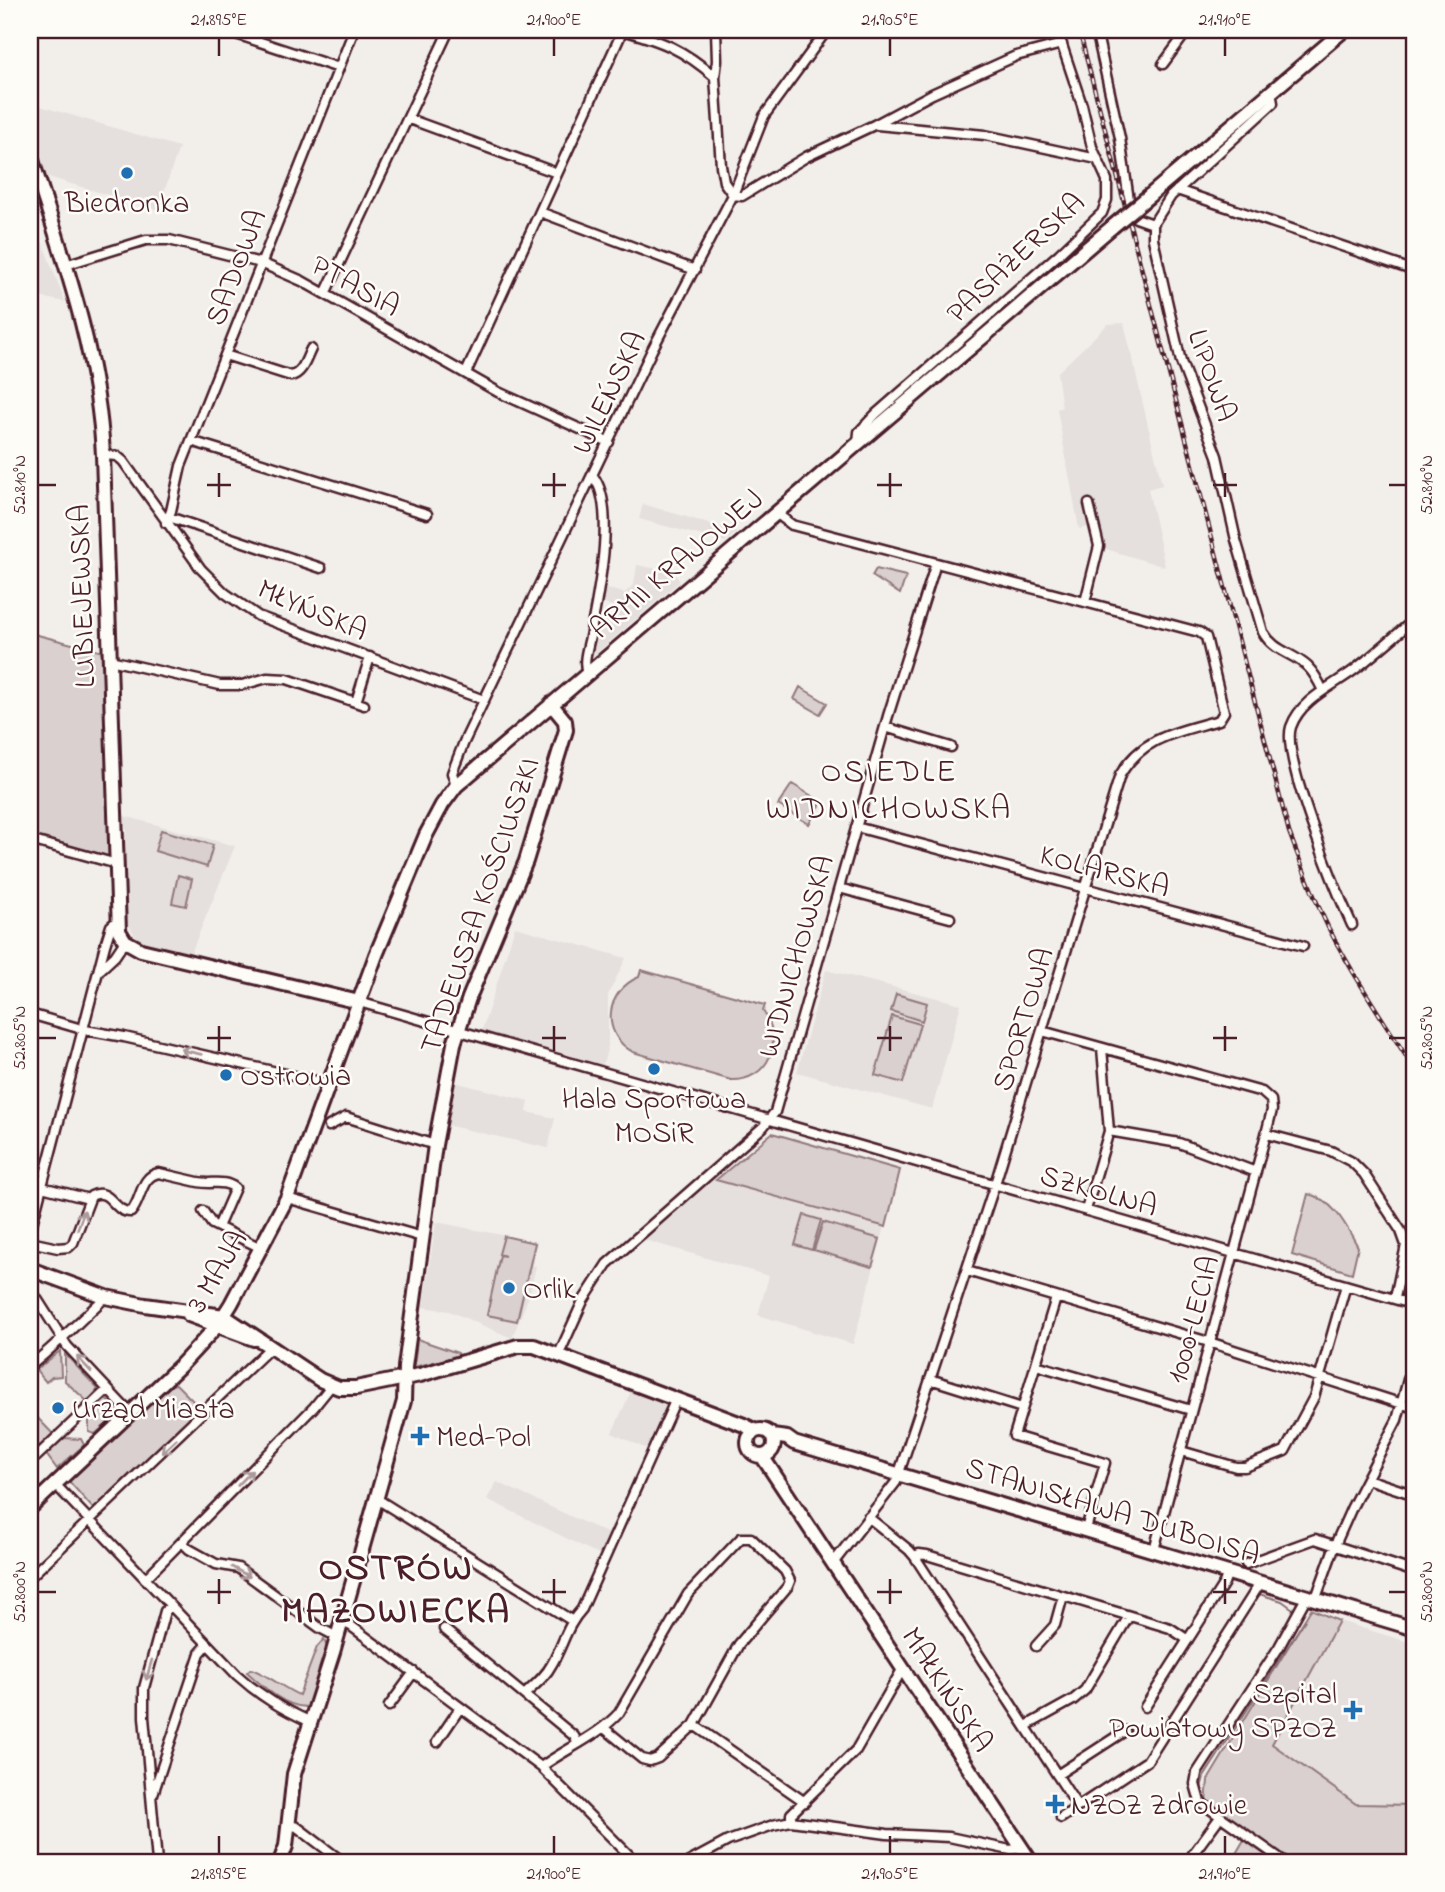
<svg xmlns="http://www.w3.org/2000/svg" width="1445" height="1892" font-family="'Indie Flower',sans-serif">
	<style>
		.built { fill: #e5dfdd }
		.green { fill: #d9d0cf; stroke: #92787d; stroke-width: 2 }
		.lines { fill: none; stroke-linecap: round; stroke-linejoin: round }
		.stream { stroke: #8b6f75; stroke-width: 2 }
		.street-casing { stroke: #4a1f2b; stroke-width: 13 }
		.secondary-casing { stroke: #4a1f2b; stroke-width: 18 }
		.street { stroke: #fdfcf7; stroke-width: 8 }
		.secondary { stroke: #fdfcf7; stroke-width: 12 }
		.rail-casing { stroke: #4a1f2b; stroke-width: 4.5 }
		.rail { stroke: #fdfcf7; stroke-width: 2; stroke-dasharray: 5; stroke-linecap: butt }
		.secondary-bridge-casing { stroke: #4a1f2b; stroke-width: 18; stroke-linecap: butt }
		.secondary-bridge { stroke: #fdfcf7; stroke-width: 12 }
		.oneway { stroke: #ac999b }
		.ticks { fill: none; stroke: #4a1f2b; stroke-width: 2.5 }
		.poi-dot { fill: #1f6fb2; stroke: #fdfcf7; stroke-width: 2.5 }
		.labels { text-anchor: middle; stroke-width: 5; stroke-linejoin: round; paint-order: stroke }
		.poi-label { font-size: 30px; fill: #4a1f2b; stroke: #fdfcf7; text-anchor: start }
		.street-label { font-size: 30px; fill: #4a1f2b; stroke: #fdfcf7 }
		.neighbourhood-label { font-size: 32px; letter-spacing: 2px; fill: #4a1f2b; stroke: #fdfcf7 }
		.district-label { font-size: 37px; font-weight: bold; letter-spacing: 2px; fill: #4a1f2b; stroke: #fdfcf7 }
		.neatline { fill: none; stroke: #4a1f2b; stroke-width: 2.5 }
		.ticks-label { font-size: 18px; text-anchor: middle; fill: #4a1f2b }
	</style>
	<rect width="100%" height="100%" fill="#f2efeb"/>
	<filter id="ink" filterUnits="userSpaceOnUse"><feTurbulence type="fractalNoise" baseFrequency=".0143" numOctaves="2"/><feDisplacementMap in="SourceGraphic" scale="14" xChannelSelector="R" yChannelSelector="G"/><feConvolveMatrix kernelMatrix="1 2 1 2 8 2 1 2 1" color-interpolation-filters="sRGB"/></filter>
	<g filter="url(#ink)">
		<path class="built" d="M30 103 179 147 158 210 45 176 30 127Z
			M30 209 65 302 30 295Z
			M1124 323 1162 485 1148 489 1165 567 1103 548V539L1089 527 1079 529 1057 409 1062 407 1057 373 1108 324Z
			M643 504 737 532 725 542 639 519Z
			M637 565 673 572 680 581 594 655 590 653 598 613 614 616 617 607 600 603 602 588 625 593 634 584Z
			M124 816 235 846 191 953 139 941 126 921 125 834H127Z
			M515 927 626 958 608 995V1046L602 1068 481 1033Z
			M826 970 961 1004 932 1109 797 1072Z
			M454 1082 529 1101 527 1112 555 1118 548 1148 446 1125Z
			M772 1133 900 1170 853 1344 758 1315 769 1276 641 1239Z
			M436 1222 537 1242 533 1265 536 1266 529 1296 512 1338 449 1311 423 1307Z
			M632 1389 669 1404 647 1449 612 1433Z
			M497 1482 611 1535 602 1556 487 1499Z
			M1339 1621 1415 1644 1411 1675 1415 1676V1805L1356 1804 1272 1744Z"/>
		<path class="green" d="M876 569 906 576 900 594 872 576Z
			M30 633 103 652 109 857 105 858 30 836Z
			M800 687 827 703 820 714 794 699Z
			M792 784 822 802 809 824 778 805Z
			M161 830 213 845 207 867 155 851Z
			M178 875 192 879 186 906 172 903Z
			M641 970 765 1005 763 1011C785 1041 769 1081 731 1080L633 1052C600 1034 605 991 639 977Z
			M896 994 927 1003 922 1021 891 1011Z
			M892 1016 920 1024 903 1083 875 1075Z
			M772 1133 900 1170 886 1227 716 1180Z
			M1308 1194C1333 1199 1346 1225 1358 1247L1352 1273 1292 1255Z
			M804 1215 821 1220 812 1250 795 1245Z
			M823 1222 880 1239 872 1267 814 1250Z
			M504 1236 535 1243 517 1321 487 1315 500 1255 505 1256 499 1254Z
			M417 1339 458 1353 459 1356 414 1367Z
			M60 1351 61 1376 52 1377 46 1382 36 1370Z
			M65 1354 98 1389 88 1402 65 1381Z
			M176 1384 200 1408 148 1458 150 1461 96 1512 68 1480 172 1385Z
			M106 1399 116 1410V1416L95 1434 89 1432V1413Z
			M30 1410 52 1433V1436L40 1447 30 1435Z
			M62 1438 81 1439 84 1445 57 1469 46 1454Z
			M1311 1609 1339 1621 1272 1744 1356 1804 1415 1805V1862H1231L1248 1833 1206 1803 1208 1780Z
			M324 1639 327 1648 308 1707C286 1708 263 1687 247 1672L250 1669C259 1669 286 1690 299 1695L317 1647Z"/>
		<g class="lines">
			<path class="stream" d="M1235 1582 1252 1590
				M1259 1594 1282 1601 1293 1609
				M1202 1796 1201 1788 1204 1777 1305 1620"/>
			<defs>
				<path id="street" d="M622 30C662 41 683 49 715 77
					M716 30 717 61 715 77 721 166 724 182 733 195
					M1096 30 1120 138 1130 207 1136 218 1153 224
					M233 33 339 68
					M1163 64 1188 30
					M1271 92 1273 103 1171 196 1153 224V239L1181 362 1217 456 1236 540 1263 632C1274 652 1292 652 1308 667 1315 674 1319 682 1323 691
					M409 119 557 173
					M877 125 985 135 1097 159
					M1177 190 1415 271
					M733 195 742 196 806 157 874 125 932 94 1016 56 1062 44
					M540 212 695 270
					M65 265 146 240H169L261 263 302 281 498 392 609 442
					M325 294 449 30
					M225 355 291 376C303 373 306 359 311 349
					M466 373 623 30
					M191 441 427 514
					M858 443 859 432 876 414 1059 254 1102 213 1107 200V180L1092 147 1082 105 1057 30
					M103 455 117 456 123 461 201 569 225 593 258 616 484 700
					M776 513 792 525 1199 632 1206 637 1224 712 1219 720C1178 732 1143 736 1120 775L995 1184 899 1473 896 1482 834 1562
					M169 517 321 568
					M166 523 171 511 181 466 354 30
					M1085 602 1099 546 1089 504
					M110 660 220 685H242L267 678 287 679 364 705
					M587 674C582 659 589 646 591 631 598 595 617 506 593 476
					M356 702 370 657
					M885 727 951 747
					M456 786 452 773 464 742 652 350 733 195 764 116 827 30
					M856 827 1303 946
					M30 840 117 864
					M839 888 950 918
					M1352 925C1337 892 1281 757 1291 727 1301 698 1336 685 1358 667 1377 652 1396 635 1415 619
					M101 969 115 956 125 941
					M359 1002 1415 1305
					M30 1014 85 1030 124 1037 329 1084
					M1042 1031 1262 1092 1271 1100 1272 1110 1266 1134 1154 1550
					M329 1126 346 1117 435 1145
					M1109 1131 1179 1143 1256 1172
					M1266 1134 1331 1151 1352 1162 1364 1174 1401 1231 1406 1245 1395 1298
					M42 1187 89 1199
					M287 1198 422 1237
					M1086 1210 1109 1131 1102 1048
					M203 1211 212 1224 218 1227
					M30 1232 105 945 111 926 118 920
					M30 1242 58 1248 69 1247 73 1243 91 1196C111 1186 113 1213 131 1212 142 1200 140 1176 159 1173 172 1176 185 1179 198 1182 212 1185 223 1179 235 1188L218 1227 261 1248
					M967 1271 1209 1342 1415 1408
					M30 1288 67 1346 129 1412
					M1056 1298 1014 1436 1105 1463 1086 1529
					M559 1354 583 1301 607 1264 763 1127 775 1112 888 716 936 563
					M1036 1365 1191 1410
					M30 1366C57 1345 80 1320 106 1297
					M930 1379 1022 1408
					M30 1448 36 1457 107 1390
					M1181 1451 1236 1467H1245L1285 1451 1314 1397 1346 1285
					M1367 1479 1415 1495
					M54 1483 237 1675C260 1696 282 1709 311 1722
					M377 1499 571 1620
					M868 1517 909 1550 915 1557 1078 1807
					M182 1542 189 1549 216 1564 238 1568 320 1628 337 1637
					M915 1557 919 1554 927 1555 1170 1628 1188 1640
					M1246 1564 1315 1539 1415 1572
					M30 1577 271 1347
					M145 1579 314 1407 331 1386
					M1316 1598 1335 1545 1352 1507 1397 1420 1415 1354
					M342 1622 351 1626 541 1767 636 1862
					M444 1629 574 1736 577 1742
					M1036 1646 1055 1625 1063 1596
					M525 1694C535 1685 546 1676 552 1664 563 1645 567 1625 582 1609L676 1399
					M389 1706 414 1672
					M1145 1707 1224 1583 1228 1572
					M694 1725 805 1802
					M1026 1726 1073 1700 1085 1690 1129 1616
					M437 1742 460 1708
					M541 1767C566 1749 599 1735 619 1713L688 1594 741 1538H751L785 1571 790 1581 788 1586 739 1644 694 1725 658 1758 650 1761 642 1759 604 1728
					M1057 1775 1125 1731
					M153 1794 200 1653 207 1645
					M1061 1818 1147 1761 1261 1582
					M791 1821V1814L856 1750 903 1668
					M289 1825 297 1827 343 1862
					M157 1862 144 1717V1688L165 1611 170 1606
					M689 1862 728 1841 773 1825 791 1821 887 1834 949 1837 1010 1850 1022 1848
					M1187 1862 1220 1817
					M1285 1862 1200 1802 1195 1784 1197 1773 1279 1647 1307 1596"/>
				<path id="secondary" d="M30 154C62 254 98 350 103 455L119 931 125 941 141 950 359 1002
					M1149 196 1344 30
					M30 1269 106 1297 145 1305 224 1316 320 1380 339 1388H356L420 1375 518 1346H534L744 1425 756 1431
					M189 1315 254 1339
					M748 1443a13 13 0 1 1 26 0a13 13 0 1 1-26 0Z
					M772 1436 787 1438 794 1443 1415 1629
					M762 1456 1031 1862
					M30 1508 181 1365 217 1326 231 1304 287 1198 376 955 426 835 442 805 456 786 1112 227
					M280 1862 286 1846 294 1774 333 1652 404 1401 405 1367 435 1145 454 1044 469 998 526 861 566 730 565 721 551 704"/>
			</defs>
			<use href="#street" class="street-casing"/>
			<use href="#secondary" class="secondary-casing"/>
			<use href="#street" class="street"/>
			<use href="#secondary" class="secondary"/>
			<defs>
				<path id="rail" d="M1079 30 1289 832C1301 864 1313 896 1328 927 1354 977 1385 1023 1415 1070"/>
			</defs>
			<use href="#rail" class="rail-casing"/>
			<use href="#rail" class="rail"/>
			<defs>
				<path id="secondary-bridge" d="M1112 227 1149 196"/>
			</defs>
			<use href="#secondary-bridge" class="secondary-bridge-casing"/>
			<use href="#secondary-bridge" class="secondary-bridge"/>
		</g>
		<defs><path id="oneway-shaft" d="M-6 0H5M1.5-3L5.5 0L1.5 3" fill="none" stroke-width="1.6" stroke-linecap="round" stroke-linejoin="round" transform="scale(1.75)"/></defs>
		<g class="oneway">
			<use href="#oneway-shaft" transform="translate(191 1052) rotate(-167)"/>
			<use href="#oneway-shaft" transform="translate(81 1220) rotate(-70)"/>
			<use href="#oneway-shaft" transform="translate(84 1364) rotate(-133)"/>
			<use href="#oneway-shaft" transform="translate(169 1446) rotate(136)"/>
			<use href="#oneway-shaft" transform="translate(245 1478) rotate(-46)"/>
			<use href="#oneway-shaft" transform="translate(241 1572) rotate(29)"/>
			<use href="#oneway-shaft" transform="translate(149 1670) rotate(106)"/>
		</g>
	</g>
	<path class="ticks" d="M219 38V56M554 38V56M890 38V56M1225 38V56M219 473V497M554 473V497M890 473V497M1225 473V497M38 485H56M207 485H231M542 485H566M877 485H902M1213 485H1237M1389 485H1406M219 1026V1051M554 1026V1051M890 1026V1051M1225 1026V1051M38 1038H56M207 1038H231M542 1038H566M877 1038H902M1213 1038H1237M1389 1038H1406M219 1579V1604M554 1579V1604M890 1579V1604M1225 1579V1604M38 1592H56M207 1592H231M542 1592H566M877 1592H902M1213 1592H1237M1389 1592H1406M219 1836V1854M554 1836V1854M890 1836V1854M1225 1836V1854"/>
	<g class="poi-dot">
		<circle cx="127" cy="173" r="7"/>
		<circle cx="654" cy="1069" r="7"/>
		<circle cx="226" cy="1075" r="7"/>
		<circle cx="509" cy="1288" r="7"/>
		<circle cx="58" cy="1408" r="7"/>
		<path d="M416.5 1425.5h7v7h7v7h-7v7h-7v-7h-7v-7h7z"/>
		<path d="M1349.5 1699.5h7v7h7v7h-7v7h-7v-7h-7v-7h7z"/>
		<path d="M1051.5 1793.5h7v7h7v7h-7v7h-7v-7h-7v-7h7z"/>
	</g>
	<g class="labels">
		<g class="poi-label">
			<text x="127" y="212" text-anchor="middle">Biedronka</text>
			<text x="240" y="1085">Ostrowia</text>
			<text x="654" y="1108" text-anchor="middle">Hala Sportowa<tspan x="654" dy="34">MOSiR</tspan></text>
			<text x="523" y="1298">Orlik</text>
			<text x="72" y="1418">Urząd Miasta</text>
			<text x="436" y="1446">Med-Pol</text>
			<text x="1337" y="1703" text-anchor="end">Szpital<tspan x="1337" dy="34">Powiatowy SPZOZ</tspan></text>
			<text x="1071" y="1814">NZOZ Zdrowie</text>
		</g>
		<g class="street-label">
			<text transform="translate(1015 257) rotate(-43)" y="10">PASAŻERSKA</text>
			<text transform="translate(235 267) rotate(-69)" y="10">SADOWA</text>
			<text transform="translate(356 285) rotate(29)" y="10">PTASIA</text>
			<text transform="translate(1213 375) rotate(71)" y="10">LIPOWA</text>
			<text transform="translate(608 392) rotate(-64)" y="10">WILEŃSKA</text>
			<text transform="translate(676 563) rotate(-40)" y="10">ARMII KRAJOWEJ</text>
			<text transform="translate(81 596) rotate(-92)" y="10">LUBIEJEWSKA</text>
			<text transform="translate(313 609) rotate(23)" y="10">MŁYŃSKA</text>
			<text transform="translate(1105 870) rotate(15)" y="10">KOLARSKA</text>
			<text transform="translate(479 905) rotate(-71)" y="10">TADEUSZA KOŚCIUSZKI</text>
			<text transform="translate(795 956) rotate(-74)" y="10">WIDNICHOWSKA</text>
			<text transform="translate(1022 1019) rotate(-73)" y="10">SPORTOWA</text>
			<text transform="translate(1099 1190) rotate(16)" y="10">SZKOLNA</text>
			<text transform="translate(216 1271) rotate(-59)" y="10">3 MAJA</text>
			<text transform="translate(1192 1319) rotate(-75)" y="10">1000-LECIA</text>
			<text transform="translate(1113 1510) rotate(17)" y="10">STANISŁAWA DUBOISA</text>
			<text transform="translate(948 1689) rotate(57)" y="10">MAŁKIŃSKA</text>
		</g>
		<g class="neighbourhood-label">
			<text x="889" y="781">OSIEDLE<tspan x="889" dy="37">WIDNICHOWSKA</tspan></text>
		</g>
		<g class="district-label">
			<text x="396" y="1579">OSTRÓW<tspan x="396" dy="43">MAZOWIECKA</tspan></text>
		</g>
	</g>
	<rect width="1445" height="1892" fill="none" stroke="#fdfcf7" stroke-width="77"/>
	<rect x="38" y="38" width="1368" height="1816" class="neatline"/>
	<g class="ticks-label">
		<text x="219" y="25">21.895°E</text>
		<text x="554" y="25">21.900°E</text>
		<text x="890" y="25">21.905°E</text>
		<text x="1225" y="25">21.910°E</text>
		<text transform="translate(19 485) rotate(-90)" y="6">52.810°N</text>
		<text transform="translate(1426 485) rotate(-90)" y="6">52.810°N</text>
		<text transform="translate(19 1038) rotate(-90)" y="6">52.805°N</text>
		<text transform="translate(1426 1038) rotate(-90)" y="6">52.805°N</text>
		<text transform="translate(19 1592) rotate(-90)" y="6">52.800°N</text>
		<text transform="translate(1426 1592) rotate(-90)" y="6">52.800°N</text>
		<text x="219" y="1879">21.895°E</text>
		<text x="554" y="1879">21.900°E</text>
		<text x="890" y="1879">21.905°E</text>
		<text x="1225" y="1879">21.910°E</text>
	</g>
</svg>
